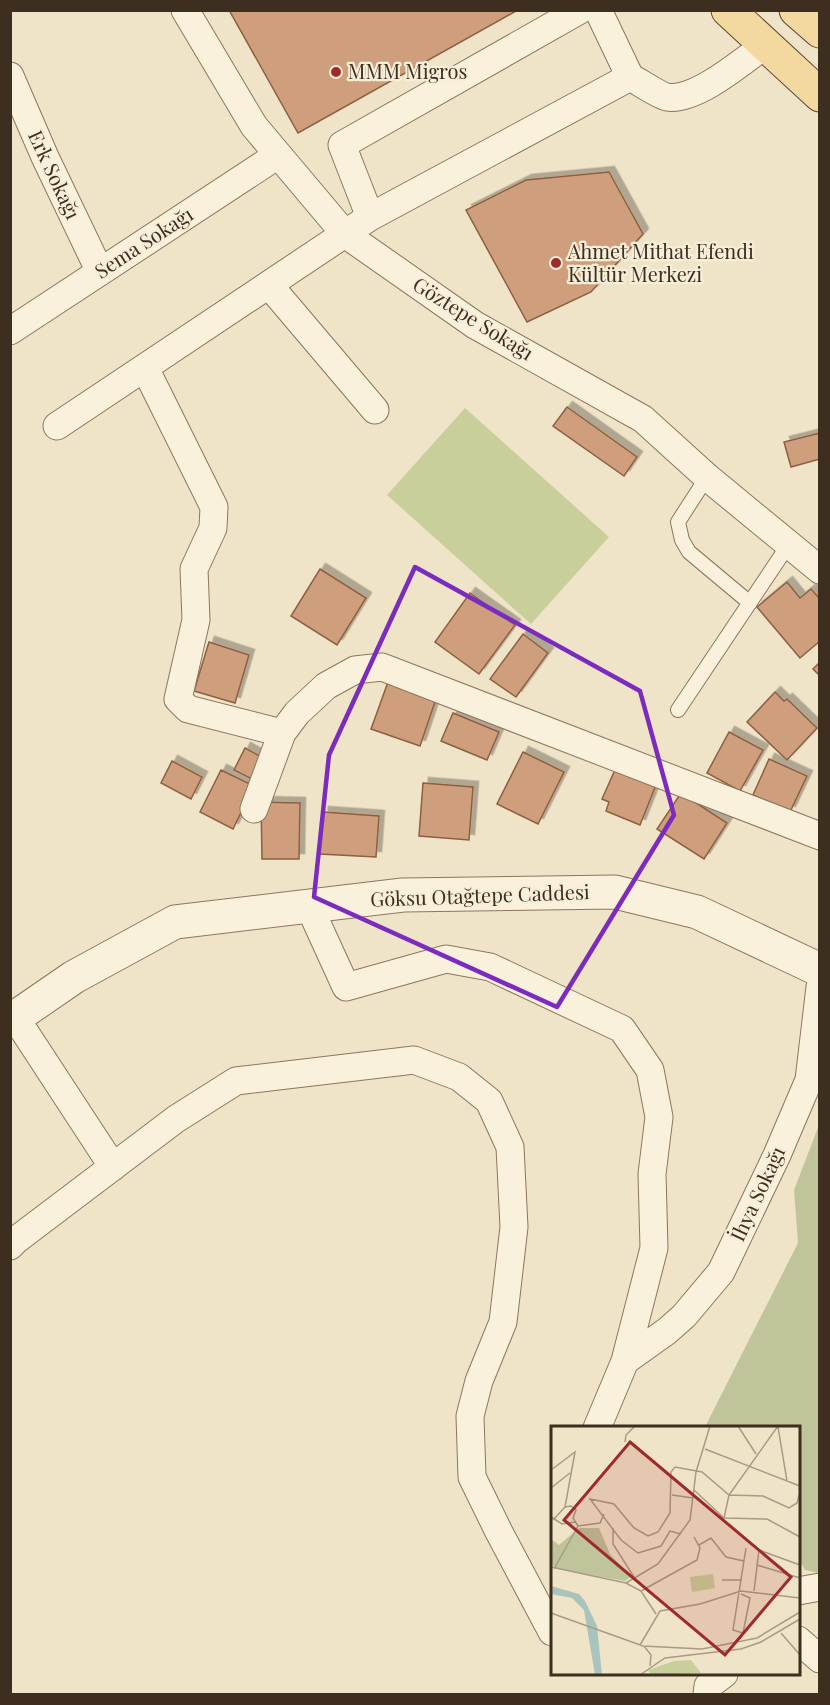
<svg xmlns="http://www.w3.org/2000/svg" width="830" height="1705" font-family="'Playfair Display',serif">
	<style>
		.green { fill: #c9cf9b }
		.cemetery { fill: #bfc49a }
		.building { fill: #cf9f7d; stroke: #8d5f41; stroke-width: 1.5; filter: url(#shadow) }
		.lines { fill: none; stroke-linecap: round; stroke-linejoin: round }
		.service-casing { stroke: #8d765c; stroke-width: 16 }
		.minor-casing { stroke: #8d765c; stroke-width: 29 }
		.tertiary-casing { stroke: #8d765c; stroke-width: 35 }
		.primary-casing { stroke: #5b4430; stroke-width: 35 }
		.service { stroke: #faf1dc; stroke-width: 14 }
		.minor { stroke: #faf1dc; stroke-width: 27 }
		.tertiary { stroke: #faf1dc; stroke-width: 33 }
		.primary { stroke: #f3d9a0; stroke-width: 33 }
		.marked { fill: none; stroke: #7b2cbf; stroke-width: 4.5; stroke-linejoin: round }
		.poi-dot { fill: #9e2a2b; stroke: #f7eed8; stroke-width: 2 }
		.labels { text-anchor: middle; stroke-width: 4.5; stroke-linejoin: round; paint-order: stroke }
		.poi-label { font-size: 20px; fill: #3d2e20; stroke: #f7eed8; text-anchor: start }
		.street-label { font-size: 20px; fill: #3d2e20; stroke: #f7eed8 }
		.inset-road { fill: none; stroke: #a89b85; stroke-width: 1.5 }
		.view { fill: #9e2a2b; fill-opacity: 0.15; stroke: #9e2a2b; stroke-width: 3 }
		.inset-edge { fill: none; stroke: #3d2e20; stroke-width: 3 }
	</style>
	<defs>
		<filter id="shadow"><feDropShadow dx="5.5" dy="-5.5" stdDeviation="0" flood-color="#0004"/></filter>
	</defs>
	<rect width="100%" height="100%" fill="#f0e4c8"/>
	<path class="green" d="M465 408 609 537 531 624 387 495Z"/>
	<path class="cemetery" d="M819 1125V1573L805 1570 799 1560 798 1428 705 1427 798 1243 794 1190Z"/>
	<path class="building" d="M229 10H518L298 133Z
		M609 172 643 234 591 292 527 322 466 210 526 180Z
		M567 407 637 457 624 476 553 426Z
		M820 433V459L791 467 784 442Z
		M320 569 366 598 337 645 291 616Z
		M787 582 800 598 811 589 820 599V641L800 658 757 607Z
		M470 593 515 625 479 674 435 642Z
		M523 634 548 653 516 697 490 679Z
		M209 642 249 655 235 703 194 691Z
		M820 662V676L813 669Z
		M388 682 436 699 420 746 371 729Z
		M775 692 784 701 787 699 817 728 787 760 747 722Z
		M453 713 499 732 487 760 441 741Z
		M729 732 763 750 740 791 707 773Z
		M245 748 267 760 256 781 234 770Z
		M523 752 564 772 538 824 497 804Z
		M769 759 807 776 790 812 753 795Z
		M172 761 202 777 191 799 161 783Z
		M618 763 658 780 640 825 606 811 609 802 602 799Z
		M221 770 254 786 233 829 200 812Z
		M423 783 473 787 469 840 419 836Z
		M681 793 727 823 704 859 657 829Z
		M261 802 300 803 299 859H262Z
		M323 812 379 816 376 857 320 854Z"/>
	<g class="lines">
		<defs>
			<path id="service" d="M707 477 678 522 682 540 689 552 750 603
				M678 710 789 544"/>
			<path id="minor" d="M185 10 254 126 345 234 475 325 643 419 707 477 820 570
				M10 76 45 157 100 272
				M630 77C638 81 660 96 667 97 695 102 743 61 765 45
				M370 217 342 145 580 10
				M269 285 375 410
				M10 331 278 155
				M145 368 214 507 213 528 194 569 196 620 178 699 188 709 282 733
				M57 426 370 217 630 77 598 10
				M254 809 282 733 297 713 326 686 355 670 382 667 820 836
				M309 906 346 987 446 959 490 967 622 1029 650 1070 659 1117 652 1174 654 1248 625 1361 597 1428
				M15 1017 113 1167
				M10 1246 16 1240 176 1119 236 1081 414 1060 459 1077 489 1101 510 1147 514 1227 503 1322 479 1381 470 1416 472 1477 499 1532 552 1632
				M625 1361 667 1331 684 1316 721 1272 777 1155 809 1080 820 987
				M798 1591 820 1587
				M798 1640 820 1659
				M707 1694 708 1686 724 1674"/>
			<path id="tertiary" d="M10 1021 74 977 175 922 403 895 615 892 697 912 820 970"/>
			<path id="primary" d="M728 10 820 95
				M796 10 820 31"/>
		</defs>
		<use href="#service" class="service-casing"/>
		<use href="#minor" class="minor-casing"/>
		<use href="#tertiary" class="tertiary-casing"/>
		<use href="#primary" class="primary-casing"/>
		<use href="#service" class="service"/>
		<use href="#minor" class="minor"/>
		<use href="#tertiary" class="tertiary"/>
		<use href="#primary" class="primary"/>
	</g>
	<path class="marked" d="M415 567 640 691 674 815 557 1007 314 897 329 755Z"/>
	<g class="poi-dot">
		<circle cx="336" cy="72" r="6"/>
		<circle cx="556" cy="263" r="6"/>
	</g>
	<g class="labels">
		<g class="poi-label">
			<text x="348" y="79">MMM Migros</text>
			<text x="568" y="259">Ahmet Mithat Efendi<tspan x="568" dy="23">Kültür Merkezi</tspan></text>
		</g>
		<g class="street-label">
			<text transform="translate(54 175) rotate(65)" y="7">Erk Sokağı</text>
			<text transform="translate(144 243) rotate(-33)" y="7">Sema Sokağı</text>
			<text transform="translate(473 319) rotate(32)" y="7">Göztepe Sokağı</text>
			<text transform="translate(480 896) rotate(-2)" y="7">Göksu Otağtepe Caddesi</text>
			<text transform="translate(758 1194) rotate(-65)" y="7">İhya Sokağı</text>
		</g>
	</g>
	<g transform="translate(551 1426)">
		<rect width="249" height="249" fill="#f0e4c8"/>
		<path d="M162 148 164 162 141 166 139 151ZM140 234 150 247 100 249 97 244 123 235Z" fill="#c9cf9b"/>
		<path d="M28 102H48L59 128 80 151 74 155 7 143 0 138V113L8 119Z" fill="#bfc49a"/>
		<path d="M0 160 28 168 34 175 46 200 51 249H44L33 184 21 172 0 168Z" fill="#a9c4bc"/>
		<path class="inset-road" d="M187 0 205 28M227 1 236 55M74 16 75 9 84 0M154 23 249 60M0 44 24 26 14 81M0 62 19 47M143 64 173 92 216 93 249 111M121 69 142 72M0 91 11 98 24 96M173 92 178 69 227 0M2 94 14 81 20 80 25 84 22 92 27 100 49 97 53 88M62 102V118L83 151M130 108 119 105 110 120 87 127 70 114 39 73 63 78 83 102 97 110 107 106 119 87 120 46 124 41 151 46 178 69 212 70 238 82 246 77 249 66M148 119 160 112 175 131 193 135M206 139 249 152M0 141 75 157 90 165 105 188M3 143 27 100M171 154H191M75 157 107 138 139 94 145 46 159 0M90 165 146 134 149 122 143 111M203 165 208 124 249 139M190 168 199 172 192 207 182 204 195 122M0 187 92 220 151 223 206 212 249 186M230 207 249 229M89 219 109 185 149 178 190 165 249 172M93 220 100 229 99 240M89 249 114 232 190 223 210 216 249 193"/>
		<path class="view" d="M79 16 240 151 174 229 13 94Z"/>
		<rect width="249" height="249" class="inset-edge"/>
	</g>
	<rect width="830" height="1705" fill="none" stroke="#3d2e20" stroke-width="24"/>
</svg>
